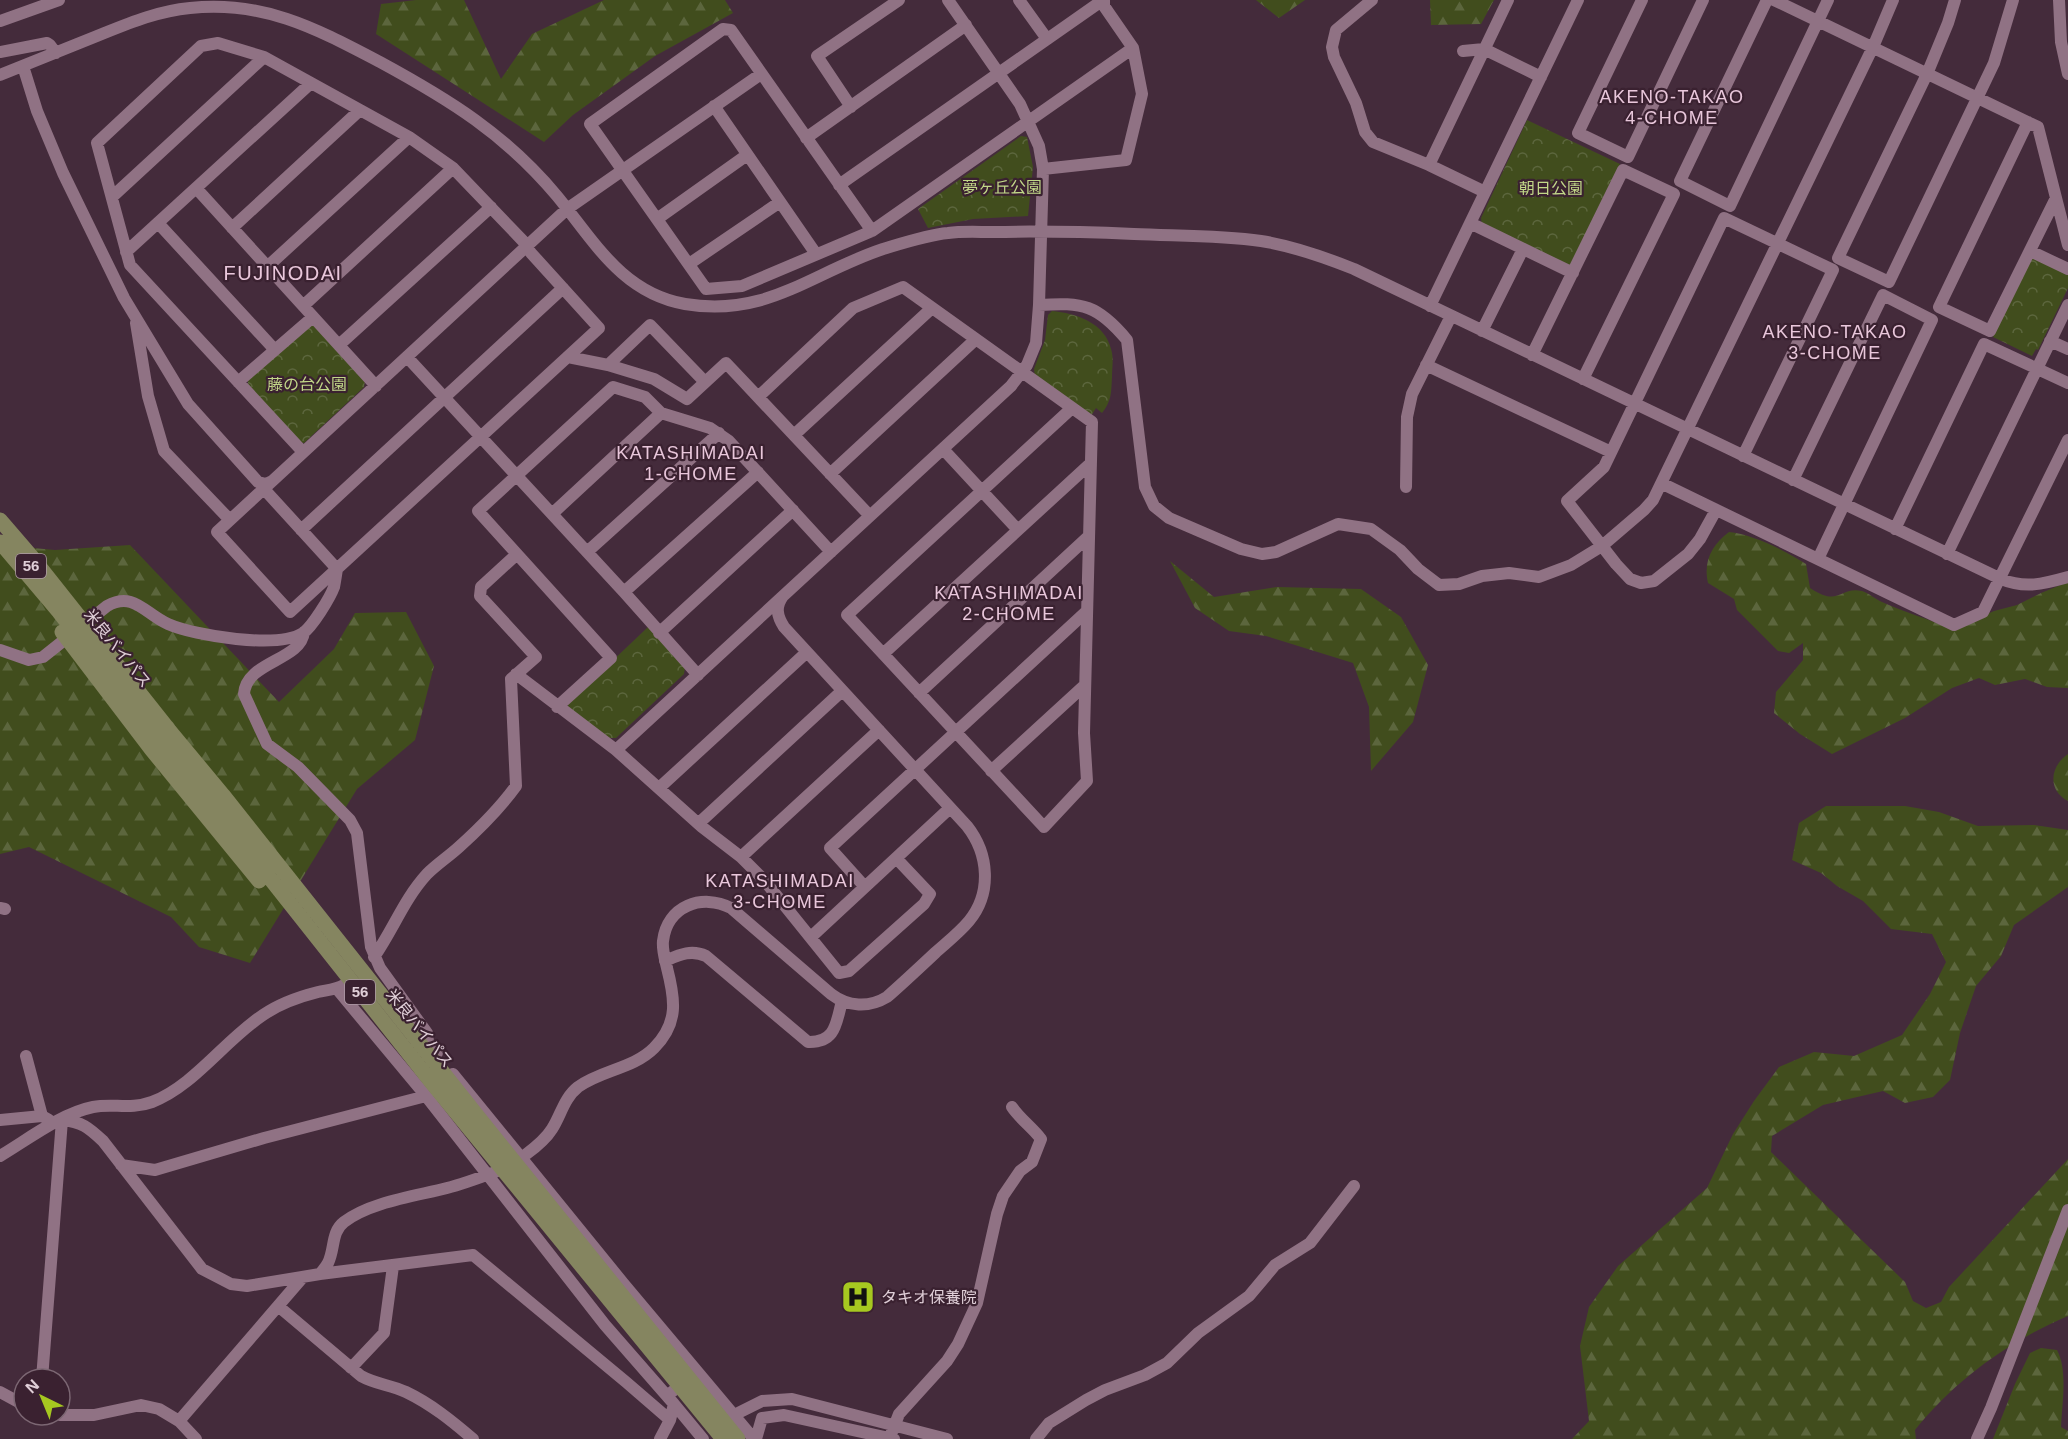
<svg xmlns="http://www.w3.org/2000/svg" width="2068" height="1439" font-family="Helvetica,'Noto Sans JP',sans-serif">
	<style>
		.forest { fill: url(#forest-firs) }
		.park { fill: url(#park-crowns) }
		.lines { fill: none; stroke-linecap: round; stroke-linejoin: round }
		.minor { stroke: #907284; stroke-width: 12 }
		.major { stroke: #858560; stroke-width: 15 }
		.labels { text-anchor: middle; stroke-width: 4.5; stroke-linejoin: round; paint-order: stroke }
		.shield { fill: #3a2130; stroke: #ae9ba6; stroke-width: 1.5 }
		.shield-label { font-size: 15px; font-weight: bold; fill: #e0cfd8 }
		.park-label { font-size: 16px; fill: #c1d788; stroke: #3a2130 }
		.street-label { font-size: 16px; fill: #e0cfd8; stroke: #3a2130 }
		.poi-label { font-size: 16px; fill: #e0cfd8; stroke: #3a2130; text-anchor: start }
		.neighbourhood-label { font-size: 18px; letter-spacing: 1.5px; fill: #e9c7db; stroke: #3a2130 }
		.quarter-label { font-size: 20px; letter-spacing: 1.5px; fill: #e9c7db; stroke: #3a2130 }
	</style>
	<defs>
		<pattern id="forest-firs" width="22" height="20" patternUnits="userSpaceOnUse" patternTransform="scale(1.5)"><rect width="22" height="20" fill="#414d1d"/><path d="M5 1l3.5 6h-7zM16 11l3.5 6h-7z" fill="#5c663d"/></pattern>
		<pattern id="park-crowns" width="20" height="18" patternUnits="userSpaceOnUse" patternTransform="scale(1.5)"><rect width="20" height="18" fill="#414d1d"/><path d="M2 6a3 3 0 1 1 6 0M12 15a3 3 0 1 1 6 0" fill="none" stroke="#5c663d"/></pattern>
	</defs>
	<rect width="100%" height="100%" fill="#442b3b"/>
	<path class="forest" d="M416 0H464L501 79 532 34 604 0H725L733 13 655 56 573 115 544 142 376 34 381 4Z
		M1256 0H1305L1279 18Z
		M1430 0H1494L1481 24 1431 25Z
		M1729 532C1752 534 1786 551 1806 564L1810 588C1840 608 1839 586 1862 591 1869 593 1875 599 1882 602 1905 613 1929 618 1951 630L1994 611 2017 605 2041 593 2068 582V688L2047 687 2025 679 1995 685 1979 678 1952 688 1905 718 1832 754 1800 734 1774 713 1776 692 1803 660V643L1789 653 1778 651 1737 610 1734 599 1708 583C1703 561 1712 545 1729 532Z
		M0 545 55 550 130 545 279 702 334 649 355 613 406 612 434 666 415 740 357 789 250 963 199 947 171 917 29 847 0 854Z
		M1170 561 1214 597 1277 587 1361 589 1401 617 1428 665 1413 722 1371 771 1369 707 1353 663 1266 636 1229 631 1195 608Z
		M2068 754V801C2047 790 2050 766 2068 754Z
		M1826 806H1905L1939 812 1978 826 2034 825 2068 830V887L2014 925 2001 956 1976 986 1960 1033 1950 1080 1933 1097 1905 1103 1883 1091 1823 1105 1772 1136 1771 1152 1905 1282 1913 1301 1926 1308 1941 1302 1949 1287 2068 1159V1316C2009 1341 1955 1380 1915 1430L1916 1439H1572L1589 1421 1580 1346 1589 1307 1618 1266 1707 1188 1733 1134 1754 1101 1779 1067 1814 1052 1854 1056 1902 1035 1930 994 1946 962 1932 934 1891 929 1863 901 1837 886 1821 873 1792 860 1799 823Z
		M2041 1348 2057 1350C2068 1371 2062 1403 2061 1427L2068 1431V1439H1993L2015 1384 2030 1353Z"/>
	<path class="park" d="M1527 120 1620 164 1569 268 1482 225 1481 218Z
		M1021 136 1027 137 1033 167 1028 216 973 219 928 228 918 209Z
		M2032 256 2068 273V288L2038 350 2036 349 2032 356 1993 337Z
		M1052 311C1076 313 1105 323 1111 349 1114 358 1112 368 1112 377 1111 393 1112 400 1102 413L1096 408 1091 416 1035 377 1034 369 1045 340 1048 315Z
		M312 322 365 381 364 387 304 443 299 442 248 386V379Z
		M648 627 685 667 684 674 616 738H608L568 710V703Z"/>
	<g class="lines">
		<path class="minor" d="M1019 0 1047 39
			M1372 0 1336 30 1332 47 1334 57 1356 103 1365 132 1373 142 1429 165 1485 192
			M1642 0 1578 133 1628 157 1703 0
			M1767 0 1680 181 1730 206 1828 0
			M1774 0 2038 127 2068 245
			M1955 0 1948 23 1927 74 1838 258 1889 282 1994 63 2013 0
			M2059 0 2061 42 2068 74
			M0 21 59 0
			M1463 51 1484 49 1541 77
			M0 52 47 43 50 45 56 53
			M23 66 37 111 63 173 124 298 188 404 258 482 266 484 272 481
			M0 75C33 62 65 49 97 36 127 24 157 11 190 8 264 0 317 29 380 62 450 100 505 134 557 196 594 241 622 293 685 304 766 318 811 273 883 249 903 243 927 235 948 233 962 231 978 232 992 232 1040 231 1087 232 1134 234 1176 236 1219 235 1261 241 1293 246 1324 257 1354 269L2001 579C2025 589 2043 584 2068 577
			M714 106 816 254
			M851 107 817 56 899 0
			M2028 122 1939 307 1990 331 2056 198
			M806 138 966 25
			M1429 165 1508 0
			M1043 169 1126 160 1142 94 1133 48 1104 6V0
			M839 185 1103 0
			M196 188 376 386
			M112 197 264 57
			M657 219 747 155
			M158 223 275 350
			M1470 223 1573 273
			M232 228 360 110
			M872 231 731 30 723 29 590 124 706 289 742 286 872 231 1133 48
			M2030 251 2068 269
			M126 252 311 83
			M689 264 780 202
			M267 267 409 137
			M1039 305C1083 302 1098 305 1127 340L1145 487 1154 506 1169 518 1241 549 1262 554 1276 552 1338 524 1371 529 1400 550 1418 569 1439 585 1459 584 1482 576 1509 573 1539 577 1571 565 1602 546 1644 510 1653 500 1873 47 1893 0
			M303 306 453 168
			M1430 306 1578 0
			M136 323 148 396 164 451 230 520
			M1482 331 1523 249
			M2050 341 2068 349
			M339 345 491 207
			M1532 355 1623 170 1674 194 1583 379
			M407 357 624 592 698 675
			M568 357 608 365 654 379 687 399 726 363 870 516
			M608 365 650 325 705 382
			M1426 365 1611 452
			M238 382 313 317
			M758 397 853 308 903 287 1092 422 1084 733 1087 781 1044 827 847 615 1072 408
			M794 435 932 308
			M943 449 1018 530
			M303 452 130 265 97 143 201 46 218 43 264 57 409 137 453 168 523 241 531 253 599 328 290 612 217 532 567 209 761 74
			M830 474 976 339
			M1793 480 1883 295 1932 320 1818 559
			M1663 484 1954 625 1983 612 2068 440
			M1406 487 1407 417 1412 394 1451 316
			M1716 510 1700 539 1688 554 1654 581 1641 583 1630 579 1616 564 1567 501 1604 467 1724 218 1833 270 1743 456
			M552 514 661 413
			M1895 529 1984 344 2068 383
			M301 530 563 288
			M587 552 719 433
			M1947 554 2068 305
			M624 592 758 472
			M304 632C301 661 246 661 244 694L267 744 298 767 350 820 357 833 371 947 380 968 427 1033 428 1042 437 1053
			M659 633 793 510
			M0 650 29 660 43 657 107 606C134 591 145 614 168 624 195 636 278 649 303 633 312 627 330 598 334 587 335 582 336 575 337 569L264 489
			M883 654 1091 463
			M516 674 616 750 702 827 741 857 764 880 839 973 849 971 924 904 930 894 896 858
			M919 693 1089 536
			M557 707 611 658 478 511 613 387 645 397 661 413 710 428 729 441 831 552
			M616 750 1011 386 1027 365 1036 343 1039 305 1043 169 1039 146 1020 104 948 0
			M991 771 1085 685
			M659 788 807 652
			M699 823 842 691
			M741 857 879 730
			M865 887 830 848 1087 611
			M0 908 5 909
			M811 937 950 808
			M374 957C393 930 404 899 427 874 437 864 448 857 459 847 479 829 500 808 516 786L511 679 536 657 480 596 481 587 517 554
			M665 961C679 955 691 949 706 956L808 1042C836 1043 836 1023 842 1001
			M337 989 426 1096 605 1325 667 1396
			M26 1056 42 1116
			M453 1074 623 1283 754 1439
			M0 1120 42 1116 49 1120
			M0 1156C27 1140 62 1113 93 1107 113 1103 130 1110 152 1102 194 1086 225 1040 263 1015 279 1004 298 997 318 992 327 990 335 990 344 985
			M121 1165 155 1170 264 1138 426 1096
			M320 1274C323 1270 326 1267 328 1263 335 1249 331 1232 344 1222 370 1202 416 1196 447 1188 463 1184 479 1178 495 1172 512 1166 542 1145 552 1129 561 1115 564 1098 578 1087 601 1070 633 1069 654 1048 679 1023 675 999 667 968 665 959 662 950 663 941 667 906 702 893 731 908L831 994C848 1007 869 1008 887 997 903 983 919 968 935 953 946 943 959 933 969 921 992 893 989 854 967 826L784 627C777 616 775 607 783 596
			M278 1306 361 1376C375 1384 391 1385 406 1392 431 1404 452 1421 473 1439
			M351 1368 384 1333 393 1266
			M42 1379 62 1120C82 1122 88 1127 103 1141L202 1269 231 1284 247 1286 320 1274 473 1255 626 1382 670 1420
			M0 1392 24 1405
			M674 1404 703 1439
			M60 1415H94L141 1405 159 1409 179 1421 196 1439
			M728 1418 762 1401 792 1399 947 1439
			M179 1421 303 1277
			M890 1437 899 1414 947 1361 958 1344 977 1303 997 1214 1003 1196 1020 1171 1032 1162 1041 1139C1032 1127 1020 1119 1012 1107
			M660 1439 670 1420 674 1404 667 1396 673 1391
			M756 1439 762 1418 784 1415 894 1439
			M1036 1439 1049 1423 1086 1400 1105 1390 1145 1375 1167 1363 1198 1333 1249 1296 1275 1265 1310 1243 1354 1186
			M1977 1439 1991 1408 2068 1210"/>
		<path class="major" d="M0 520 31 556 169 730 223 795 479 1118 738 1439
			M0 542 59 612 432 1083 723 1439
			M62 632 151 749 259 881"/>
	</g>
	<defs>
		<symbol id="hospital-square" viewBox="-11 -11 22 22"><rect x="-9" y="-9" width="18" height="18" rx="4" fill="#a6c820" stroke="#3a2130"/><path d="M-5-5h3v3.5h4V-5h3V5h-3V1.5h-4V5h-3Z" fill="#111"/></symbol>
	</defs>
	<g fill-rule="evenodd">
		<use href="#hospital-square" x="839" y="1278" width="38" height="38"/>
	</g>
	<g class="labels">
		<g class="shield">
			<rect x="16" y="554" width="30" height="24" rx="4.5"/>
			<rect x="345" y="980" width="30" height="24" rx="4.5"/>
		</g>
		<g class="shield-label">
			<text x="31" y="571">56</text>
			<text x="360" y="997">56</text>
		</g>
		<g class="park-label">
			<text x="1002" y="193">夢ヶ丘公園</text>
			<text x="1551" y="194">朝日公園</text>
			<text x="307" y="390">藤の台公園</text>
		</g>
		<g class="street-label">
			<text transform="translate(118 648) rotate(51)" y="6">米良バイパス</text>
			<text transform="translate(420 1028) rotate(51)" y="6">米良バイパス</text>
		</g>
		<g class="poi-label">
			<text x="881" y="1303">タキオ保養院</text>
		</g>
		<g class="neighbourhood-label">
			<text x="1672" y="103">AKENO-TAKAO<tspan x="1672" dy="21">4-CHOME</tspan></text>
			<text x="1835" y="338">AKENO-TAKAO<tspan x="1835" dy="21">3-CHOME</tspan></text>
			<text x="691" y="459">KATASHIMADAI<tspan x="691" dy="21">1-CHOME</tspan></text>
			<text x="1009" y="599">KATASHIMADAI<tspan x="1009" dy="21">2-CHOME</tspan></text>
			<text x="780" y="887">KATASHIMADAI<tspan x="780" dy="21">3-CHOME</tspan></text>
		</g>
		<g class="quarter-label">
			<text x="283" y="280">FUJINODAI</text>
		</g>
	</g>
	<g transform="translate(42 1397) rotate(317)"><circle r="28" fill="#3a2130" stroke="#7c6773" stroke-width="1.5"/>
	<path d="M0-4.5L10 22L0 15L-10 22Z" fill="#a6c820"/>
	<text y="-9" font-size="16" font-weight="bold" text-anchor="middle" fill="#e0cfd8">N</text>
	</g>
</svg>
